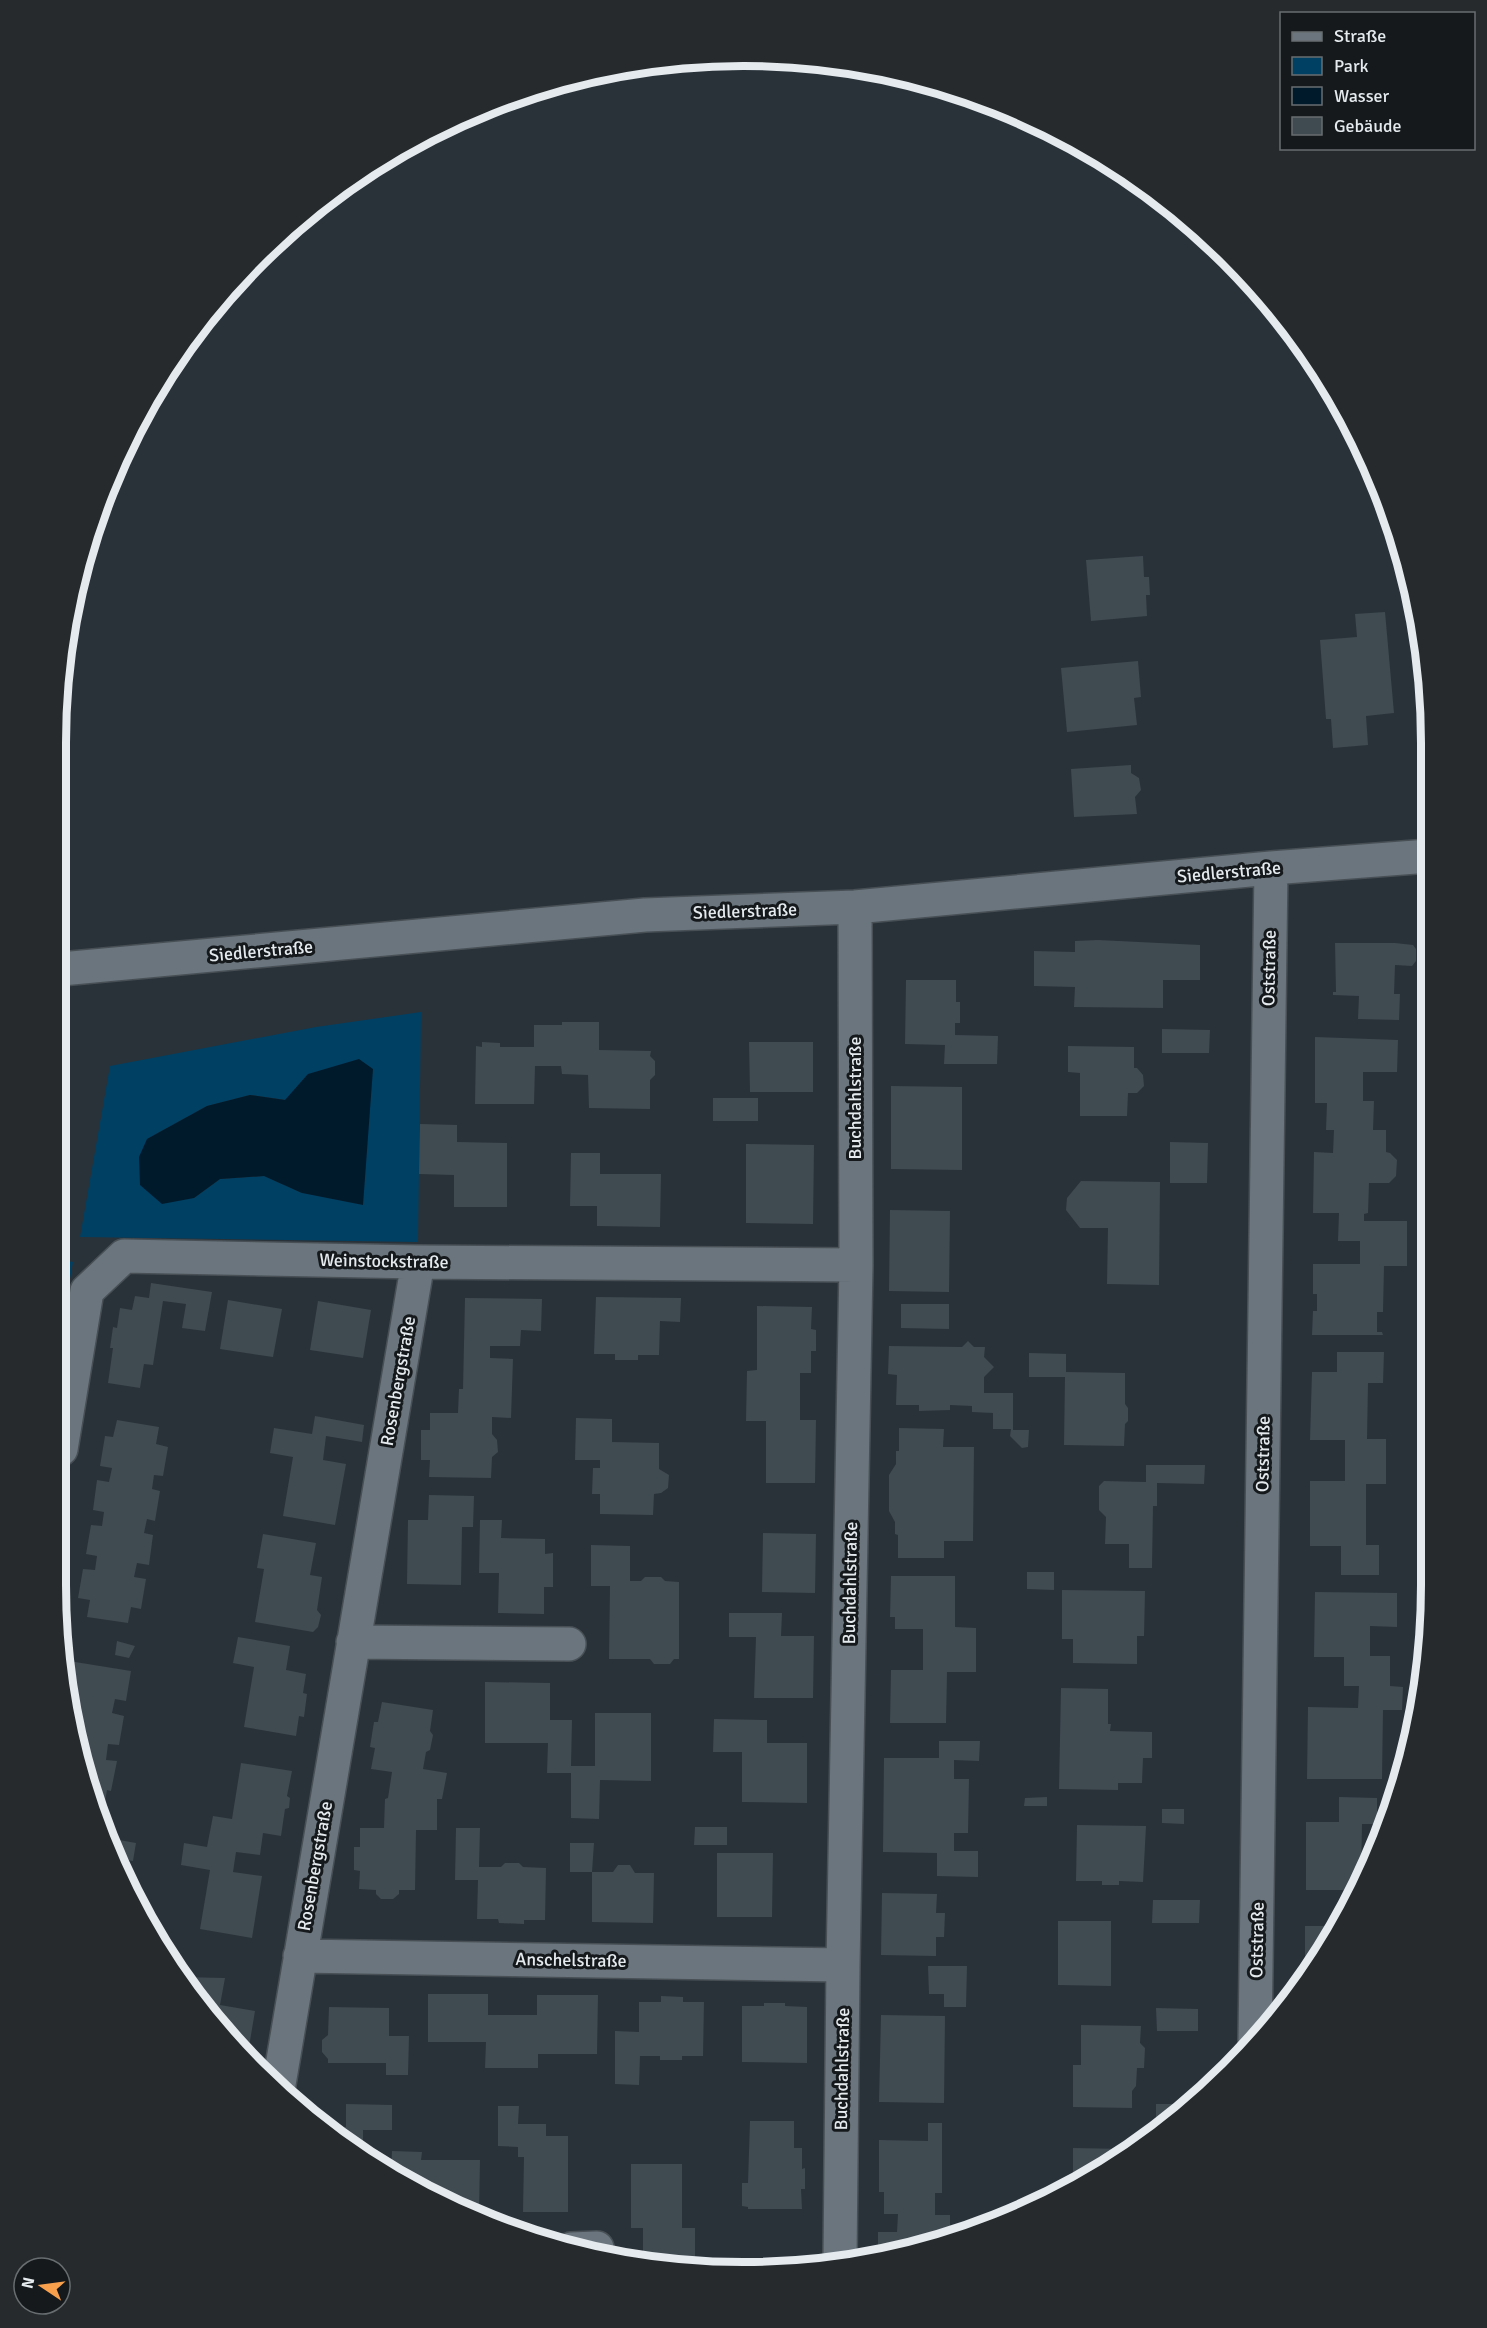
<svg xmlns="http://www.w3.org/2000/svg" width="1487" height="2328" font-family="Signika,sans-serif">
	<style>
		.green { fill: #004063; fill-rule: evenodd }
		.water { fill: #001a2c }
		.building { fill: #404a51 }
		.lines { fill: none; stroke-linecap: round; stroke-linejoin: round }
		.minor-casing { stroke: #485056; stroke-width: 36 }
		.minor { stroke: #6a757d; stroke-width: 33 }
		.labels { text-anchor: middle; stroke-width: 6; stroke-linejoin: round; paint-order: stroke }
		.street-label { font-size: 18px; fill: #e4eaee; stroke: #15191c }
		.rim { fill: none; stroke: #e4eaee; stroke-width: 8 }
	</style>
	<rect width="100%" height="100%" fill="#293239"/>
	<path class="green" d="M421 1012 418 1242 80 1237 110 1066 316 1027ZM308 1074 302 1193 264 1176 220 1179 194 1198 147 1139 207 1106 250 1095 286 1100Z
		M61 1260 73 1262 61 1330Z"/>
	<path class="water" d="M359 1059 373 1069 363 1205 302 1193 264 1176 220 1179 194 1198 162 1204 140 1185 139 1157 147 1139 207 1106 250 1095 285 1100 308 1074Z"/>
	<path class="building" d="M1143 556 1144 577H1149L1150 595H1146L1147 616 1091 621 1086 560Z
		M1385 612 1394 713 1366 716 1368 745 1333 748 1331 719H1326L1320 640 1357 637 1355 614Z
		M1412 643H1421L1429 695 1416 696Z
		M1138 661 1141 697 1134 698 1137 725 1067 732 1061 668Z
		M1131 765V773L1139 778 1141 790 1135 797 1137 814 1074 817 1071 769Z
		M1098 940 1200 945V980H1163V1008L1074 1007 1075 987 1034 986V951L1075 952V941Z
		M1335 943H1395L1413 945 1416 949V961L1412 966 1395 965 1394 994H1400L1399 1020 1358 1019 1359 996 1333 995V992H1336Z
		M906 980H956V1002H960V1023H955V1035L998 1036 997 1064H944L945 1045 905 1044Z
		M562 1022H599V1050L651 1051 650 1056 655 1061V1075L650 1080V1109L589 1108 588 1075 562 1074 561 1066H535L534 1104H475L476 1046 482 1047V1042L500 1043V1047H534V1025H562Z
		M1162 1029 1210 1030 1209 1053H1162Z
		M1315 1037 1398 1040 1397 1072H1363V1101H1374L1373 1130H1386V1152L1390 1153 1397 1160 1396 1176 1389 1183H1369L1368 1213 1364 1214V1221H1407V1266H1384L1383 1312H1377V1332H1382L1383 1335H1312L1313 1311H1317V1294H1313V1264H1360V1241H1338L1339 1213H1313L1314 1152 1333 1153 1334 1130H1326L1327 1103H1315Z
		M749 1042H813V1092H750Z
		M1068 1046 1134 1047V1068H1137L1143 1075 1144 1086 1137 1093H1128L1127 1116H1080V1073L1068 1072Z
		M891 1086 962 1087V1170L891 1169Z
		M713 1098H758V1121H713Z
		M420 1124 457 1125V1142L507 1143V1207H454V1175L419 1174Z
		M1170 1142 1208 1143 1207 1183H1170Z
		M746 1144 814 1145 813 1224 746 1223Z
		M571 1153H600V1174H661L660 1227 597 1226V1206H570Z
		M1081 1181 1160 1182 1159 1285 1107 1284 1108 1228H1080L1066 1210 1067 1198Z
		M890 1210 950 1211 949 1292 889 1291Z
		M151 1283 212 1292 205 1331 182 1328 186 1304 163 1301 153 1365 144 1364 140 1388 108 1383 113 1348H110L113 1327 117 1328 120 1308 132 1310 135 1296 149 1298Z
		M596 1297 681 1298 680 1322 660 1321 659 1355H638V1360H615V1354H594Z
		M465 1298 542 1299 541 1331 521 1330 520 1346H490V1358L513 1359 511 1418 492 1417V1434L497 1440 498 1452 492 1457 491 1478 429 1477 430 1460H421V1430H430V1413H458L459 1389H463Z
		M228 1300 282 1309 273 1357 220 1349Z
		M318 1301 371 1310 363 1358 310 1350Z
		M901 1304H949V1329L901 1328Z
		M757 1306 812 1307 811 1329 816 1330V1351H811V1373H800V1420H816L815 1483H766V1421H746L747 1371 757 1370Z
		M968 1341 974 1347H985L984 1357 994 1367 984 1377V1393H1013V1430H1029L1028 1447 1022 1448 1010 1436 1011 1429H993V1413L972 1412V1406L950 1405V1410L919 1411V1405H896L897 1375 888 1374 889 1346 962 1347Z
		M1337 1352H1384L1383 1383H1368L1367 1439H1386V1484H1366V1545H1379V1575H1341V1546H1310V1481H1345V1440H1310L1312 1372H1337Z
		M1029 1353 1066 1354V1372L1125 1373V1404L1128 1408V1421L1125 1424 1124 1446 1064 1445 1065 1377H1029Z
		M315 1416 364 1425 362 1442 326 1436 323 1460 346 1464 335 1525 283 1516 293 1457 270 1453 274 1428 312 1434Z
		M576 1418 612 1419V1442L659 1443V1469L669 1475 668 1488 661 1493 654 1494 653 1515 600 1514V1494H592L593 1468H600V1460H575Z
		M117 1420 159 1427 156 1444 168 1447 163 1476 154 1475 152 1489 160 1491 155 1521 147 1519 144 1533 153 1535 149 1565 137 1563 134 1577 146 1579 141 1609 131 1607 128 1623 87 1617 90 1600 78 1598 83 1569 95 1570 97 1556 86 1554 91 1525 102 1526 104 1512 93 1510 97 1480 109 1482 112 1468 100 1466 105 1436 113 1437Z
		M899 1428 944 1429 943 1447H974L973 1541H944V1558H898V1535L895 1534V1522L889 1511V1475L896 1464V1451H899Z
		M1146 1465H1205L1204 1484 1157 1483V1506H1153L1152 1568H1129V1544H1105L1106 1517 1099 1510V1486L1104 1481 1146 1482Z
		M429 1495 474 1496 473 1527H462L461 1585 407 1584 408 1520H428Z
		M480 1520H502L501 1538 545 1539V1554L553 1553V1587H544V1614L498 1613 499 1573H479Z
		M763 1533 816 1534 815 1593 762 1592Z
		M263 1534 316 1543 310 1575 322 1577 317 1610 321 1615 318 1627 313 1632 255 1622 264 1569 257 1568Z
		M591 1545 630 1546V1581H641L645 1577H661L665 1581 679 1582V1659H674L670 1664H654L650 1659H609L610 1586H591Z
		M1027 1572H1054V1590L1027 1589Z
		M891 1576H955V1627L976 1628V1672H947L946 1723H890L891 1670H923V1629H895V1617H890Z
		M1062 1590 1145 1591 1144 1636H1137V1664L1073 1663V1639H1062Z
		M1315 1592 1397 1593V1627L1370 1626V1656H1390V1686L1403 1687 1402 1710H1383L1382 1779H1307L1308 1707 1358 1708 1359 1686H1344V1657H1314Z
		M729 1613H782L781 1636H814L813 1698H754L756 1637H729Z
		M238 1637 290 1646 286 1670 306 1674 303 1693 307 1694 304 1717 299 1716 296 1736 244 1727 254 1667 233 1663Z
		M117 1641 135 1646 129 1658 115 1655Z
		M69 1661 131 1671 126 1701 115 1699 112 1713 124 1716 119 1745 108 1744 106 1760 117 1761 111 1791 107 1790 104 1807 92 1804 69 1706 73 1707 75 1693 65 1691 64 1686Z
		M485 1682 550 1683V1720H572L571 1766H595V1713H651V1781L600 1780 599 1819 571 1818V1773H547L548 1743H485Z
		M1061 1688 1108 1689V1724H1111L1110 1731 1152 1732V1758H1143L1142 1783H1118V1790L1059 1789Z
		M382 1702 433 1710 430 1731 433 1735 430 1750 426 1752 423 1769 447 1773 442 1799H437V1830H416L415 1890H399V1894L393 1899H381L376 1894V1890L359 1889 360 1871 354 1870V1847H360V1828H384L385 1799 388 1798 392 1772 371 1769 375 1748 370 1747 374 1722H378Z
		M714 1719 767 1720V1743H807V1803L742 1802V1752H713Z
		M939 1741H980L979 1761 954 1760V1779H969L968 1833H954V1851H978V1877L937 1876V1853L883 1852 884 1758H939Z
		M241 1763 292 1771 287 1796 290 1798 289 1808 285 1809 281 1836 263 1833 260 1855 236 1852 233 1872 262 1876 252 1938 200 1929 210 1870 181 1865 184 1843 207 1847 213 1816 232 1819Z
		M1047 1797V1806H1024L1025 1798Z
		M1339 1797 1377 1798V1824H1362L1361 1878 1355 1890H1306V1822H1339Z
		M1162 1809H1184V1824L1162 1823Z
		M1077 1825 1146 1826 1143 1882 1119 1881V1885H1102V1881H1076Z
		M695 1827H727V1845H694Z
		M456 1828H480L479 1867H501L505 1863H519L523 1867 546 1868 545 1920H524V1924L499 1923 498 1919H477L478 1880H455Z
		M108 1838 136 1843 133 1861 118 1859Z
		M570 1843H594L592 1872H613L618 1865H630L635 1873H654L653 1923 592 1922V1872H570Z
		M717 1853H773L772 1917H717Z
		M882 1893 937 1894 936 1913H945L944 1937H936V1956L881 1955Z
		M1153 1900H1200L1199 1923H1152Z
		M1058 1921H1111V1986L1058 1985Z
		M1305 1926H1334L1305 1976Z
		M928 1966H967L966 2007H944V1994H929Z
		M180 1977 225 1978 220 2005 255 2011 247 2059Z
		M428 1994H488V2015H537V1995H598L597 2054H538V2068H485L486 2042H428Z
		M661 1996 683 1997V2002H704L703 2056H682V2060H660V2056H640L639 2085 615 2084V2031L639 2032V2002H661Z
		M764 2003H785V2006L807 2007V2063L742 2062V2006H764Z
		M329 2007 389 2008V2036H409L408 2075H386V2063H328V2059L322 2052V2040L328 2035Z
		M1156 2008 1198 2009V2031H1157Z
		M881 2015 945 2016 944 2103 879 2102Z
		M1081 2025 1141 2026 1140 2043 1145 2048 1144 2068H1137L1136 2086 1132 2091V2108L1073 2107V2065H1081Z
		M346 2104 392 2105V2130H363V2147L369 2146V2160L321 2128 346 2127Z
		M1156 2104H1194L1165 2126H1156Z
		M498 2106H519L518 2124H546V2136H568V2212H523L524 2157H518V2147L498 2146Z
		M750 2121H794V2148H802V2169L805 2168V2189H801L802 2209H748V2207L742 2206V2183H748Z
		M928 2123H942V2193H935V2215H950V2234L931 2233V2246L922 2249 878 2255V2232H897L898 2214H884V2192H879V2140L928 2141Z
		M1073 2148 1126 2149V2156L1073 2185Z
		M392 2151 422 2152 421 2160H480L479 2214H474L391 2175Z
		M631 2164H682V2228H695V2268L643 2263V2228H631Z
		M709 2267 742 2268V2272L709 2269Z"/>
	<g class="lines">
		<defs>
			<path id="minor" d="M61 969 645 915 855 907 1271 868 1429 856
				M61 1449 87 1291 124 1256 418 1262 856 1265
				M353 1642 569 1644
				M300 1956 843 1965
				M1255 2040 1271 868
				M278 2090 418 1262
				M571 2249 597 2248
				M840 2260 843 1965 856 1265 855 907"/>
		</defs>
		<use href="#minor" class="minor-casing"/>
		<use href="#minor" class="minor"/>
	</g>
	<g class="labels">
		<g class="street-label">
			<text transform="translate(1229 872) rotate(-5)" y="6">Siedlerstraße</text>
			<text transform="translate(745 911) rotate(-2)" y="6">Siedlerstraße</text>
			<text transform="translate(261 951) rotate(-5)" y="6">Siedlerstraße</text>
			<text transform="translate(1269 968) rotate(-89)" y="6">Oststraße</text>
			<text transform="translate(855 1098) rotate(-90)" y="6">Buchdahlstraße</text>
			<text transform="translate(384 1261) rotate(1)" y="6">Weinstockstraße</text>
			<text transform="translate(398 1381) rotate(-80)" y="6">Rosenbergstraße</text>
			<text transform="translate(1263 1454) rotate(-89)" y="6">Oststraße</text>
			<text transform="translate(850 1583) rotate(-89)" y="6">Buchdahlstraße</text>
			<text transform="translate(315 1866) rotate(-80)" y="6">Rosenbergstraße</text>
			<text transform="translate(1257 1940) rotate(-89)" y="6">Oststraße</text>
			<text transform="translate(571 1960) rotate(1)" y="6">Anschelstraße</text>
			<text transform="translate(842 2069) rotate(-89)" y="6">Buchdahlstraße</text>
		</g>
	</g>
	<path d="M0 0H1487V2328H0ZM743 66H744A677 677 0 0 1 1421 743V1585A677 677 0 0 1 744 2262H743A677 677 0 0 1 66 1585V743A677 677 0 0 1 743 66Z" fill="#262a2d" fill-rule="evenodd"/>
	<path class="rim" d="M743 66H744A677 677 0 0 1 1421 743V1585A677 677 0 0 1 744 2262H743A677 677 0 0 1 66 1585V743A677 677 0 0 1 743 66Z"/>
	<rect x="1280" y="12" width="195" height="138" fill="#15191c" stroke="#686d70" stroke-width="1.5"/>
	<rect x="1292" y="32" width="30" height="9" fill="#6a757d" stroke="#686d70" stroke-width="1.5"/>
	<text x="1334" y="42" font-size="18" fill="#e4eaee">Straße</text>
	<rect x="1292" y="57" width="30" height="18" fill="#004063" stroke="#686d70" stroke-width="1.5"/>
	<text x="1334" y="72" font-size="18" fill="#e4eaee">Park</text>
	<rect x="1292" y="87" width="30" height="18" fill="#001a2c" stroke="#686d70" stroke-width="1.5"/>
	<text x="1334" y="102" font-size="18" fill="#e4eaee">Wasser</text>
	<rect x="1292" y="117" width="30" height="18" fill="#404a51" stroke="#686d70" stroke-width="1.5"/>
	<text x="1334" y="132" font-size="18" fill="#e4eaee">Gebäude</text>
	<g transform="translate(42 2286) rotate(283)"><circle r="28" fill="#15191c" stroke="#686d70" stroke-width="1.5"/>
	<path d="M0-4.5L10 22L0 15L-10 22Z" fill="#f9a04d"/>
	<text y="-9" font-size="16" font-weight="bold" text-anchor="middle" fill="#e4eaee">N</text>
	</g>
</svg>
